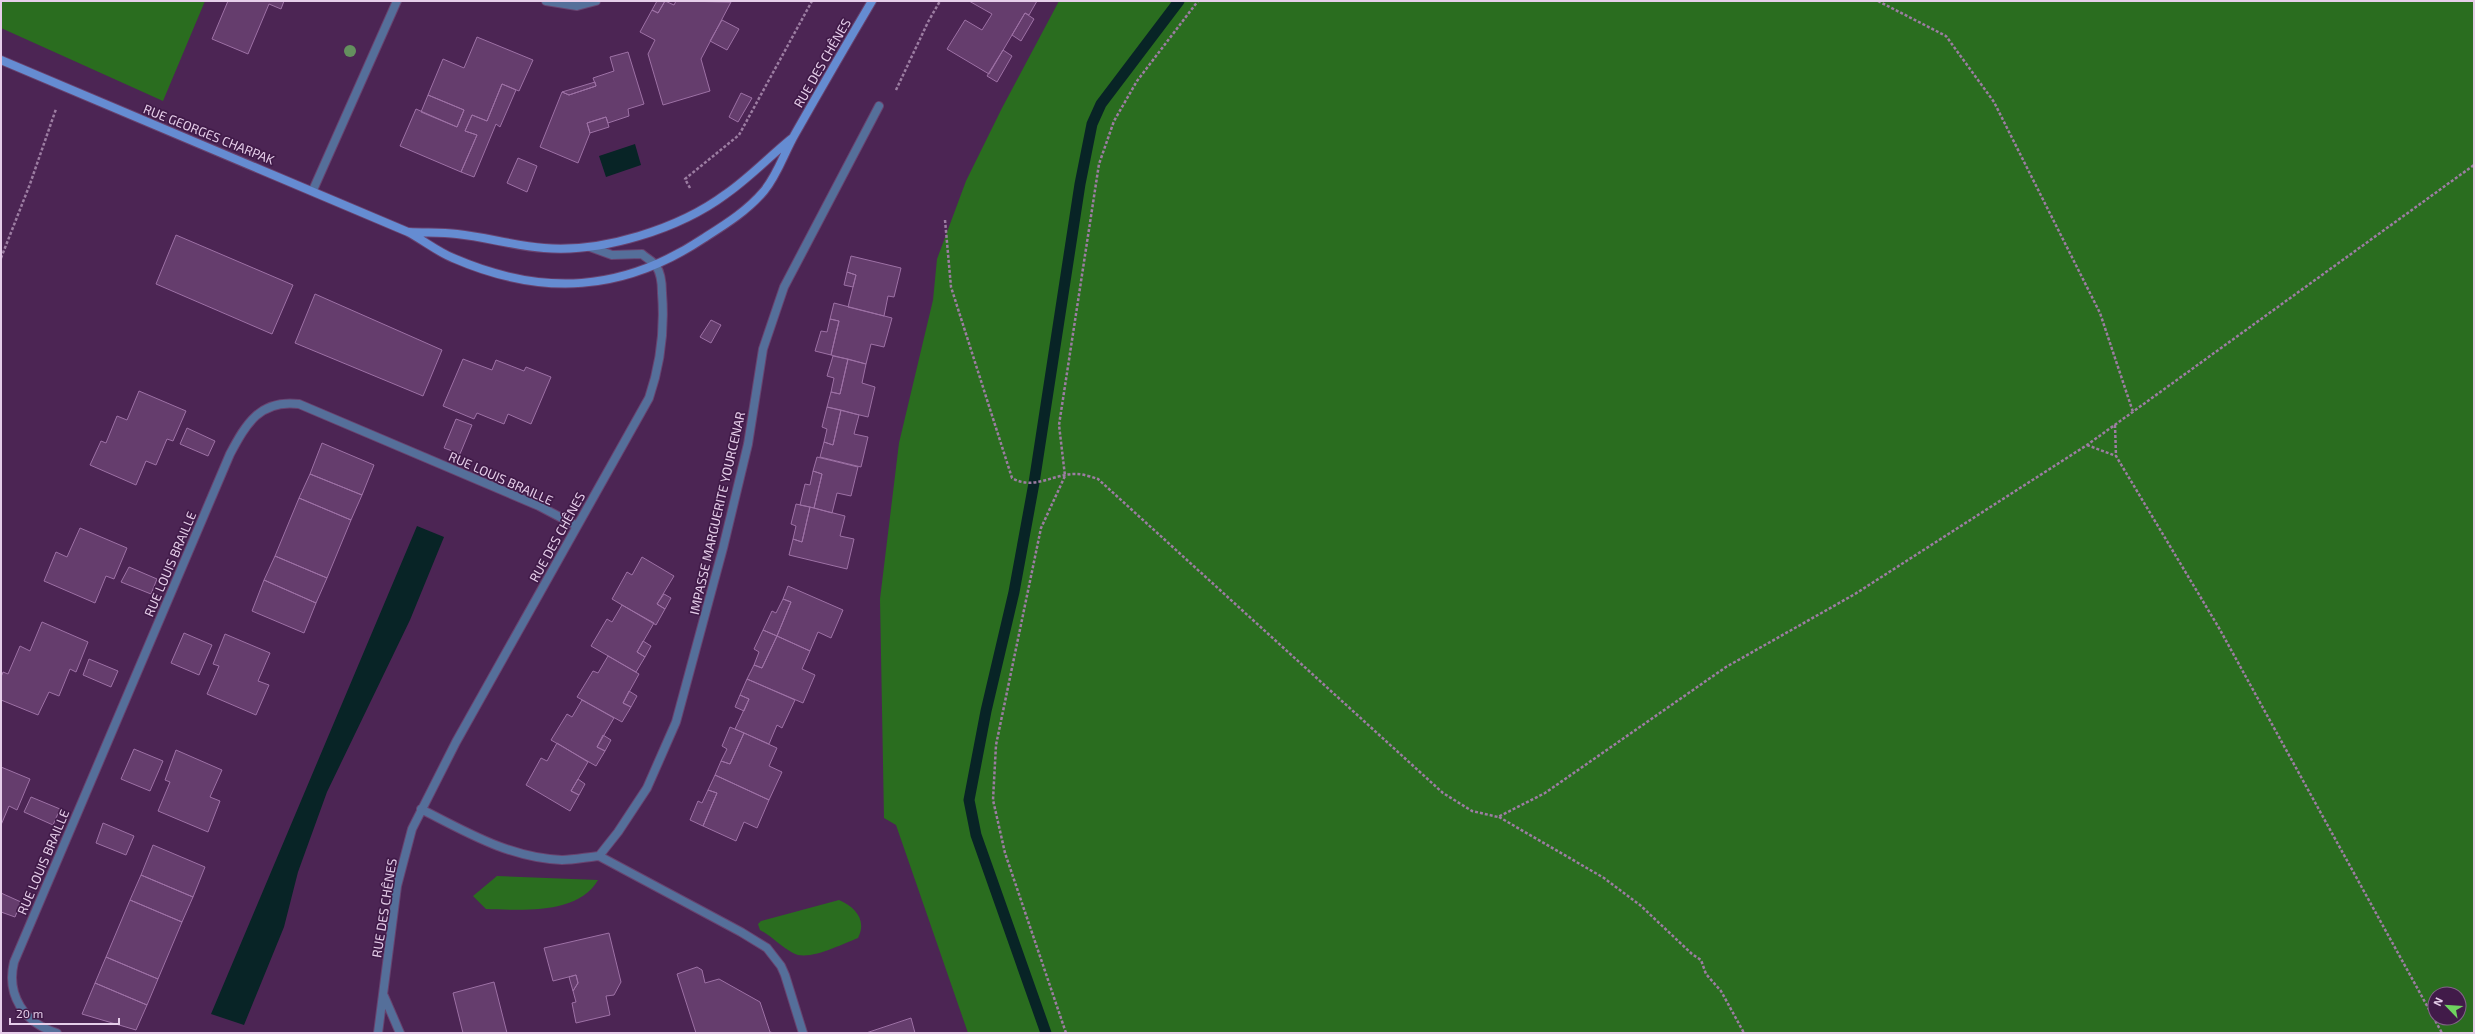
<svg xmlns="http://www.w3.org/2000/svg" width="2475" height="1034" font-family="'Exo 2',sans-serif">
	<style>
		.green { fill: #2a6d1f; fill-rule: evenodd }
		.water { fill: #082426 }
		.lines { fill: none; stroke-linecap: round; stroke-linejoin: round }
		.stream { stroke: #082426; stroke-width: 11 }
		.building { fill: #653d6d; stroke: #9d71a5 }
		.street-casing { stroke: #68436f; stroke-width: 10 }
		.secondary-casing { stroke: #68436f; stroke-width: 10 }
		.path { stroke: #9c7da2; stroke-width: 2.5; stroke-dasharray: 3 2; stroke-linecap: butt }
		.street { stroke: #556f9a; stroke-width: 8 }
		.secondary { stroke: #658cd2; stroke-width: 8 }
		.tree { fill: #64905e }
		.labels { text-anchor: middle; stroke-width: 3.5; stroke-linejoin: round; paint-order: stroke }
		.street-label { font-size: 13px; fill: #e6ceea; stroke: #411b49 }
	</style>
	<rect width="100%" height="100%" fill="#4c2554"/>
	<path class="green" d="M1 1H205L163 101 1 28Z
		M1059 1H2474V1033H968L896 825 884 818 880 599 899 443 933 300 937 259 966 181 1002 108ZM2435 994H2459V1018H2435Z
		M497 876 598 880C578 915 521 910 486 909L473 896Z
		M839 900C856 907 867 921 858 938 842 944 808 962 793 953 781 947 773 937 760 930L758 924 761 921Z"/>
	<path class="water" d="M635 144 641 165 606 177 599 156Z
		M417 526 444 537 410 620 327 792 298 872 284 927 244 1025 211 1014Z"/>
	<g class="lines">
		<path class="stream" d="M1046 1033 976 835 969 800 986 711 1014 592 1034 483 1080 184 1092 124 1101 104 1179 1"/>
	</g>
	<path class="building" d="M228 1H284L281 9 269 4 248 54 212 39Z
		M657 1H665L658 13 652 10Z
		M665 1 674 5 676 1 731 2 701 59 710 91 663 105 648 54 655 40 640 32 652 10 658 13Z
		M969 1H1037L1029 15 1025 13 989 74 947 49 965 20 982 30 992 14Z
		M1025 13 1034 19 1021 41 1012 35Z
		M722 20 739 29 727 50 710 41Z
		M477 37 533 60 519 91 502 84 487 121 472 115 465 131 477 135 461 172 400 146 416 109 457 127 464 110 428 95 443 59 464 68Z
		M1003 50 1012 56 997 82 987 76Z
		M628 52 644 104 628 109 629 116 608 123 606 117 587 123 590 133 578 163 540 147 562 92 569 95 596 86 593 78 614 71 610 57Z
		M595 82 596 86 569 95 562 92Z
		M502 84 516 90 500 127 496 124 474 177 461 172 477 135 465 131 472 115 487 121Z
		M741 93 752 98 738 122 729 117Z
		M428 95 464 110 457 127 421 112Z
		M606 117 609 127 590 133 587 123Z
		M518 158 537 166 527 192 507 183Z
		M176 235 293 285 272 334 156 284Z
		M851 256 901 268 894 297 888 296 884 316 848 307 856 275 847 272Z
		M847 272 856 275 853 287 844 285Z
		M315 294 442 350 423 396 295 343Z
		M834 303 892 318 884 347 871 344 866 364 831 355 839 321 830 319Z
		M830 319 839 321 831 355 815 351 821 331 827 332Z
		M711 320 721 325 711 343 700 337Z
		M833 356 848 359 840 394 831 392 834 378 827 376Z
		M463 359 492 370 496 360 524 371 526 367 551 377 531 424 508 414 504 424 477 413 474 419 443 406Z
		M848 359 866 364 862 383 875 387 868 417 827 407 831 392 840 394Z
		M139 391 186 411 173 441 167 439 156 465 146 461 136 485 90 465 101 441 106 443 117 416 127 420Z
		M827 407 841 410 833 445 824 442 827 429 822 427Z
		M841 410 859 415 854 434 868 437 861 467 820 457 824 442 833 445Z
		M456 419 472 425 460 454 444 448Z
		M187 428 215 441 208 456 180 444Z
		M322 443 374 465 362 495 310 474Z
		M817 457 858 467 851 496 837 493 832 513 814 508 822 474 813 471Z
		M813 471 822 474 814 508 800 505 805 484 810 485Z
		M310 474 362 495 351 520 299 498Z
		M299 498 351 520 327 578 275 556Z
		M796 504 810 507 802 542 793 539 796 526 791 524Z
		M810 507 845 516 840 536 854 539 847 569 789 555 793 539 802 542Z
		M80 528 127 548 114 579 106 576 95 603 44 581 56 552 67 557Z
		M275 556 327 578 316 603 264 580Z
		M642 557 674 576 657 604 665 609 656 625 612 599 627 572 632 575Z
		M129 567 157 579 151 594 121 582Z
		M264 580 316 603 304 633 252 611Z
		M788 586 843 610 831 638 818 632 810 651 777 636 791 602 783 599Z
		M664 594 671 598 665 609 657 604Z
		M783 599 791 602 777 636 763 630 772 611 776 613Z
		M622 605 654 623 637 652 645 657 636 672 591 646 607 619 612 622Z
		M42 622 88 642 76 672 70 669 59 696 49 692 38 715 1 700V677L3 672 8 674 20 646 30 651Z
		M763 630 777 636 762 668 754 665 759 652 754 649Z
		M184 633 212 645 199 675 171 663Z
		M225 634 270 653 258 681 269 685 256 715 207 694 219 666 213 664Z
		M777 636 810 651 802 669 815 675 803 703 747 679 754 665 762 668Z
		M643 641 651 646 645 657 637 652Z
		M608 656 639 674 623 703 631 707 622 722 577 697 593 671 598 673Z
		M89 659 118 671 111 687 83 675Z
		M747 679 795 700 782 728 777 725 769 744 735 729 749 699 740 695Z
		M629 691 637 696 631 707 623 703Z
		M740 695 749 699 744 711 735 707Z
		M582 700 614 718 597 747 605 751 596 766 551 740 567 714 572 717Z
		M730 727 744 733 730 764 721 761 727 749 722 746Z
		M744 733 777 748 769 766 782 772 769 800 715 775 721 761 730 764Z
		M603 735 611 740 605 751 597 747Z
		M557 743 588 762 571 791 579 795 570 811 526 785 541 758 547 761Z
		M134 749 163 761 150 791 121 779Z
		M176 750 222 770 210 797 220 801 208 832 158 811 170 782 165 780Z
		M1 767 30 779 17 810 9 806 1 825Z
		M715 775 769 800 757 828 744 822 736 841 703 826 717 793 708 790Z
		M578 779 585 784 579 795 571 791Z
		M708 790 717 793 703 826 690 820 698 801 702 803Z
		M31 797 60 809 53 825 24 812Z
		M103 823 134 836 126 855 96 843Z
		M153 845 205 867 193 897 141 875Z
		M141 875 193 897 182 922 130 900Z
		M1 893 21 902 15 917 1 912Z
		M130 900 182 922 158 979 106 957Z
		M609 933 621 982 614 995 606 996 610 1015 576 1023 572 1003 576 1002 573 991 578 983 576 975 553 981 544 948Z
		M106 957 158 979 147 1005 95 983Z
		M697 967 702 970 705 983 719 979 760 1002 770 1032 774 1033H696L677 974Z
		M576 975 578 983 573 991 569 977Z
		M494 982 507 1033H463L453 993Z
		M95 983 147 1005 136 1030 82 1014Z
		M911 1018 915 1033H866Z"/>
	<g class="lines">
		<defs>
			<path id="street" d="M546 1 577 6 596 1
				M313 190 397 1
				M421 809C466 832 510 858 562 860 574 860 587 857 599 856L618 832 647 788 676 722 723 548 748 444 763 349 784 287 879 106
				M599 856 741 932 767 948 781 966 785 975 803 1033
				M384 996 400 1033
				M57 1033C24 1023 6 995 14 962L230 454C246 424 260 399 299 404L539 506 577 526
				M378 1033 397 886 412 829 456 742 649 398C661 363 665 331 662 293 662 284 661 273 656 266 653 261 646 258 642 254L612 255 590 247"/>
			<path id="secondary" d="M1 60 408 232C423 240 438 252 453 258 543 297 623 292 704 238 726 224 747 211 764 191 778 174 784 153 795 134 820 90 846 45 872 1
				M409 232C425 233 441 232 457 234 486 237 515 246 544 248 602 253 679 229 726 194 749 178 769 157 791 139"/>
		</defs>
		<use href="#street" class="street-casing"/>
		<use href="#secondary" class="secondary-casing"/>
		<path class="path" d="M1878 1 1946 36 1994 102 2100 313 2133 412
			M896 90 928 22 940 1
			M690 188 685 179 739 135 812 1
			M945 220 951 287 1012 478C1034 491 1054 473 1077 474 1083 474 1092 477 1098 479L1443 793 1472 811 1498 817 1545 793 1726 667 1855 594 2087 445 2474 165
			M1 258 30 184 56 109
			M2115 425 2116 456 2219 628 2442 1033
			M2087 445 2116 456
			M1499 817 1604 878 1640 905 1692 954 1701 960 1706 974 1721 991 1744 1033
			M1066 1033 1005 853 993 800 996 745 1041 528 1065 476 1059 425 1099 164 1114 121 1137 81 1198 1"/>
		<use href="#street" class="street"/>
		<use href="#secondary" class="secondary"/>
	</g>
	<circle class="tree" cx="350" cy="51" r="6"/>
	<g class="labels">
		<g class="street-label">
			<text transform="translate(822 63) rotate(-60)" y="5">RUE DES CHÊNES</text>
			<text transform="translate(209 134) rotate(22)" y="5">RUE GEORGES CHARPAK</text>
			<text transform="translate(501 478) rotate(24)" y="5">RUE LOUIS BRAILLE</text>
			<text transform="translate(717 513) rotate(-77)" y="5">IMPASSE MARGUERITE YOURCENAR</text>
			<text transform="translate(557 537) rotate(-61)" y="5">RUE DES CHÊNES</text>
			<text transform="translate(170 564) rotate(-67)" y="5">RUE LOUIS BRAILLE</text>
			<text transform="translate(43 862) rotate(-67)" y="5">RUE LOUIS BRAILLE</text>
			<text transform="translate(384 908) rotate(-81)" y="5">RUE DES CHÊNES</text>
		</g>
	</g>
	<rect width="2475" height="1034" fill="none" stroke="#e6ceea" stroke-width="4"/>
	<g transform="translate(2447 1006) rotate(295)"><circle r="19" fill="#411b49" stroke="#836389"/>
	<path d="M0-3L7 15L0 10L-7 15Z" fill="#6fd35f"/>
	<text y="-6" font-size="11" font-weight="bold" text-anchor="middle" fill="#e6ceea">N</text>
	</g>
	<path d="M10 1018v6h109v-6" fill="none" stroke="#e6ceea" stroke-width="2"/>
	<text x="16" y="1018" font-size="12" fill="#e6ceea" stroke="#411b49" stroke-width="3" paint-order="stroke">20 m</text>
</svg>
